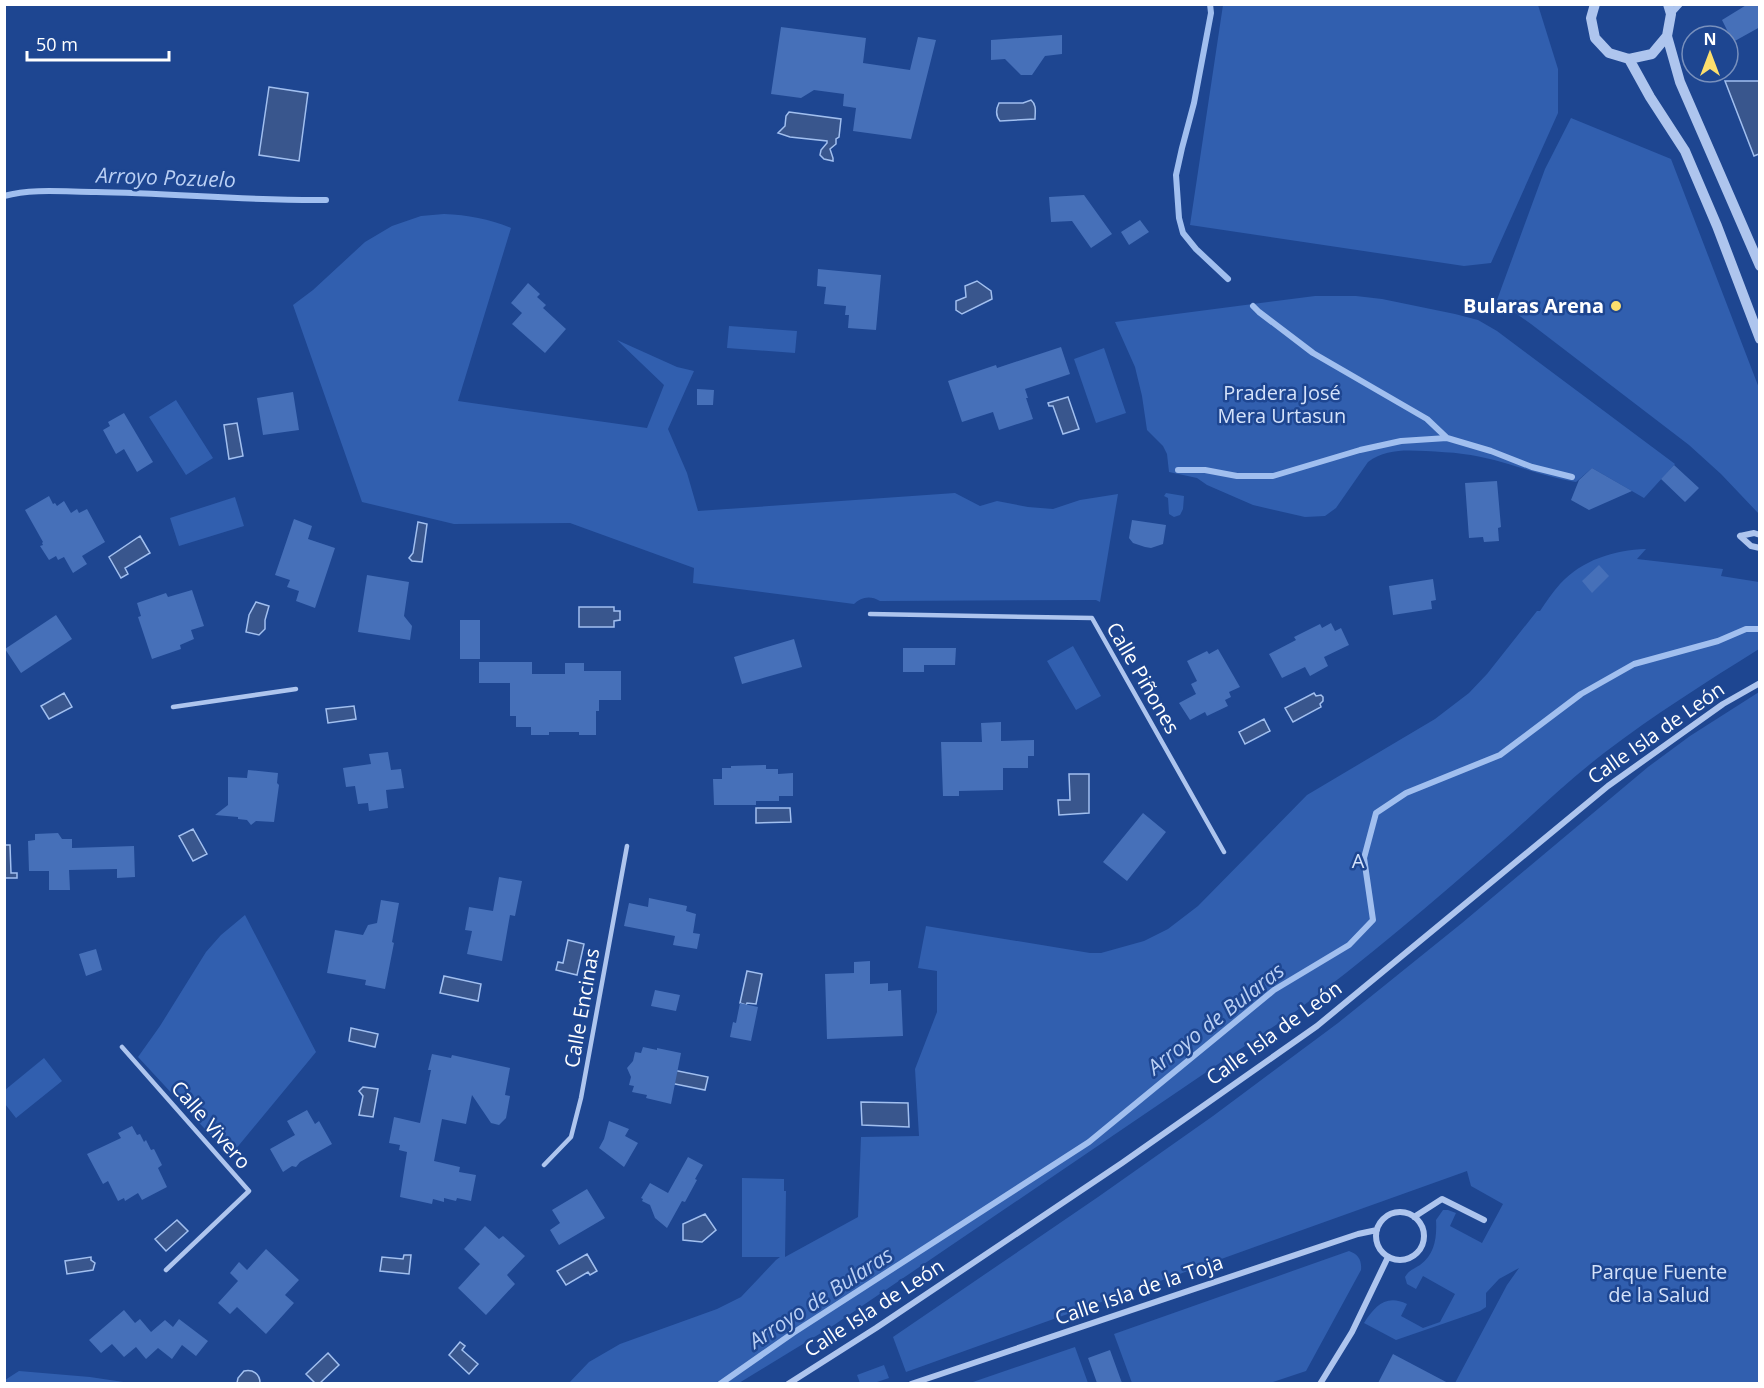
<svg xmlns="http://www.w3.org/2000/svg" width="1764" height="1388" font-family="'Open Sans',sans-serif">
	<style>
		.green { fill: #315faf }
		.water { fill: #39568d; stroke: #a1bfef; stroke-width: 1.5 }
		.lines { fill: none; stroke-linecap: round; stroke-linejoin: round }
		.stream { stroke: #a1bfef; stroke-width: 6 }
		.building { fill: #4670b9 }
		.service { stroke: #aec5ee; stroke-width: 4.5 }
		.minor { stroke: #aec5ee; stroke-width: 6 }
		.tertiary { stroke: #aec5ee; stroke-width: 10 }
		.poi-dot { fill: #fddf6d; stroke: #1e4691; stroke-width: 2 }
		.labels { text-anchor: middle; stroke-width: 5; stroke-linejoin: round; paint-order: stroke }
		.poi-label { font-size: 20px; font-weight: bold; fill: #fff; stroke: #1e4691; text-anchor: end }
		.park-label { font-size: 20px; fill: #d4e2fa; stroke: #1e4691 }
		.street-label { font-size: 20px; fill: #fff; stroke: #1e4691 }
		.water-label { font-size: 21px; font-style: italic; fill: #bad0f5; stroke: #1e4691 }
	</style>
	<rect width="100%" height="100%" fill="#1e4691"/>
	<path class="green" d="M1223 5H1538L1558 69V113L1491 263 1464 266 1190 225Z
		M1571 118 1671 159 1759 388V514L1721 474 1689 445 1531 324 1497 300 1545 169Z
		M444 214C468 215 490 219 511 228L458 401 647 428 664 385 617 340 677 367 694 371 668 429 687 473 698 511 955 493 980 506 997 501 1028 507 1053 509 1080 500 1118 494 1100 602 1096 600 880 601C870 595 861 597 854 604L693 583 694 568 570 523 454 524 362 502 293 305 313 290 365 242 392 226 421 216Z
		M1315 296H1356L1382 299 1455 314 1478 320 1497 331 1675 464 1644 498 1592 468 1576 482C1538 476 1500 458 1463 454 1451 452 1438 452 1426 451 1405 450 1385 449 1368 462L1336 508 1325 516 1305 517 1253 505 1207 485 1197 478 1169 472 1167 454 1163 446 1147 430 1142 396 1135 367 1115 322Z
		M729 326 797 331 795 353 727 348Z
		M1104 348 1126 413 1096 423 1074 359Z
		M176 400 213 458 186 475 149 417Z
		M1166 493 1184 496 1183 509 1180 515 1174 517 1169 514 1168 498 1164 496Z
		M235 497 244 526 179 546 170 518Z
		M1646 549 1637 559 1723 569 1721 576 1759 582V649C1706 682 1654 715 1604 753 1569 780 1537 811 1504 840 1435 900 1366 960 1292 1014L834 1325 739 1383 568 1384 589 1362 620 1344 717 1309 741 1297 776 1260 780 1257H742V1178L784 1179V1191H786L785 1257 858 1217 861 1137 919 1136 915 1069 937 1012V971L918 968 926 926 1090 953H1101L1144 941 1168 929 1198 906 1307 795 1435 719 1469 693 1487 674 1537 611H1540C1546 602 1552 593 1560 584 1582 560 1614 550 1646 549Z
		M1073 646 1101 696 1076 710 1047 661Z
		M1759 692V1383H1455L1507 1285 1519 1268 1499 1279 1486 1293V1307L1480 1311 1396 1340 1364 1323C1375 1306 1386 1294 1407 1304L1401 1316 1423 1328 1440 1322 1455 1294 1423 1276 1416 1289 1407 1284 1405 1277C1409 1270 1414 1269 1420 1265 1435 1254 1437 1237 1436 1220L1443 1210H1448L1456 1213 1450 1226 1482 1243 1503 1204 1471 1186 1467 1171 906 1372 893 1337 1098 1197 1213 1116 1338 1023 1462 923 1648 767 1690 736Z
		M245 915 316 1052 230 1156 138 1057 160 1026 206 952 221 935Z
		M44 1058 62 1081 16 1118 5 1104V1090Z
		M1349 1251C1358 1254 1362 1260 1361 1270L1306 1371 1270 1383H1132L1114 1334Z
		M1075 1347 1088 1383H970Z
		M884 1365 889 1378 874 1383H860L857 1375Z
		M19 1371 90 1377 130 1383H5V1380Z"/>
	<path class="water" d="M1725 81H1759V154L1754 156Z
		M269 87 308 93 299 161 259 155Z
		M1031 100C1037 105 1035 112 1035 119L1000 121C995 115 996 109 999 103H1023Z
		M789 112 841 119 839 137 836 139V144L830 149 833 158V161L824 159 820 155 821 150 827 143V141L790 137 778 133 785 126 786 116Z
		M977 281 991 291 992 299 962 314 956 310V301L966 297 965 286Z
		M1068 397 1079 429 1063 434 1053 406H1049L1048 403Z
		M237 423 243 456 229 459 224 425Z
		M418 522 427 524 422 562 412 561 409 558 413 553Z
		M140 536 150 553 125 568 128 574 121 578 109 557Z
		M256 602 269 606 265 620V629L259 635 246 632 249 615Z
		M579 607H614V611H620V620L614 621V627H579Z
		M64 693 72 707 49 719 41 706Z
		M1314 693 1316 696 1321 695 1323 697V701L1320 704 1321 707 1293 722 1285 708Z
		M354 706 356 719 328 723 326 709Z
		M1264 719 1270 731 1245 744 1239 732Z
		M1069 774H1089V813L1059 815 1058 800H1070Z
		M756 808H790L791 822 756 823Z
		M193 829 207 854 193 861 179 836Z
		M5 845H10L11 873H17V878H5Z
		M568 940 584 944 577 975 556 970 558 962 563 963Z
		M747 971 762 974 756 1004 747 1003 746 1005 740 1003Z
		M444 976 481 984 478 1001 440 993Z
		M351 1028 378 1034 375 1047 349 1041Z
		M668 1069 708 1077 705 1090 665 1082Z
		M363 1087 378 1089 373 1117 359 1115 363 1096 359 1091Z
		M861 1102 908 1103 909 1127 862 1125Z
		M705 1214 716 1230 702 1242 683 1240V1224Z
		M177 1220 188 1231 166 1251 155 1239Z
		M587 1254 597 1271 590 1275 588 1272 566 1285 557 1271Z
		M404 1255H411L409 1274 380 1271 382 1257 403 1259Z
		M91 1257V1260L95 1263 93 1270 67 1274 65 1261Z
		M460 1342 465 1346 462 1350 478 1364 469 1374 449 1355Z
		M328 1353 339 1365 320 1383H315L306 1374Z
		M244 1371C253 1369 260 1374 260 1383H237L238 1378Z"/>
	<g class="lines">
		<path class="stream" d="M1210 4 1211 13 1194 103 1182 148 1176 175 1179 218 1183 233 1196 249 1228 279
			M4 196C34 188 66 192 96 192 173 193 249 201 326 200
			M1253 306 1259 312 1313 353 1427 419 1447 438
			M1178 470H1205L1237 476H1273L1360 450 1401 441 1447 438 1491 451 1532 467 1572 477
			M720 1384 793 1333 1089 1142 1274 990 1349 945 1373 920 1364 858 1376 813 1406 793 1500 755 1581 694 1634 664 1718 641 1746 629H1760"/>
	</g>
	<path class="building" d="M1748 4H1760V27L1733 42 1722 20Z
		M781 27 866 38 863 63 910 70 918 37 936 40 911 139 853 131 856 108 843 106 844 94 814 90 801 98 771 94Z
		M1062 35V54L1045 56 1032 75H1021L1005 59 991 60V40Z
		M1084 195 1112 234 1091 248 1072 221 1051 222 1049 197Z
		M1140 220 1149 232 1129 245 1121 232Z
		M818 269 881 275 876 330 848 328 849 315H845L846 306 824 304 826 287 817 286Z
		M528 283 540 294 537 297 546 305 543 308 566 329 545 353 512 324 522 313 511 303Z
		M1061 347 1070 374 1025 389 1028 398H1026L1033 419 999 430 993 412 962 422 948 381 996 365 997 368Z
		M697 389 714 390 713 405H697Z
		M293 392 299 430 263 435 257 398Z
		M124 413 153 462 137 472 124 449 116 454 103 430 110 426 108 422Z
		M1674 465 1699 488 1685 502 1661 479Z
		M1592 468 1632 491 1589 510 1571 500 1579 480Z
		M1497 481 1501 527 1498 528 1499 541 1484 542 1483 537 1469 538 1465 483Z
		M49 496 53 504 55 503 57 506 64 501 71 513 77 509 79 513 87 509 105 542 82 556 87 564 73 573 64 557 58 560 56 556 49 560 40 546 43 545 42 543 43 542 25 510Z
		M294 519 312 526 308 539 335 548 315 608 296 601 299 591 287 587 290 580 275 575Z
		M1132 520 1166 525 1163 544 1151 548 1145 547 1133 543 1129 538Z
		M1599 565 1609 576 1592 593 1582 581Z
		M367 575 409 582 404 616 412 626 410 640 358 632Z
		M1433 579 1436 600 1431 601 1432 609 1393 615 1389 586Z
		M192 590 204 626 191 630 194 639 180 645 181 649 152 659 138 617 141 616 137 603 166 593 168 597Z
		M56 615 72 639 21 673 5 649Z
		M460 620H480V659H460Z
		M1331 623 1335 631 1341 628 1349 645 1324 657 1328 666 1310 676 1305 667 1282 678 1269 654 1296 640 1294 637 1320 624 1322 628Z
		M794 639 802 667 742 684 734 657Z
		M903 648H956L955 665H924V672H903Z
		M1218 649 1240 687 1229 692 1231 697 1225 700 1228 706 1207 716 1205 712 1190 720 1179 703 1196 694 1191 684 1197 681 1187 661 1207 651 1209 654Z
		M479 662H532V674H565V663H584V671H621V700H599V711H596V735H579V732H549V735H531V727H516V716H510V683H479Z
		M1001 722V741L1034 740V756H1028V768H1003V790L959 791V796H943L941 742H982L981 723Z
		M388 752 391 770 401 769 404 788 386 790 388 808 369 811 368 803 358 804 355 786 346 787 343 768 371 764 369 754Z
		M766 765V769H778V774L793 773V796H779V801H756V805H714L713 779H722V768H731V766Z
		M248 770 278 773 277 783 279 785 274 822 256 821 251 825 247 820 238 819V817L215 815 228 805V777L247 778Z
		M1143 813 1166 832 1127 881 1103 862Z
		M58 833 62 839H72V848L134 846 135 877 117 878V869L69 870 70 890H49V871H29L28 841 35 840V834Z
		M499 877 522 881 515 916 510 915 502 961 467 954 472 931 465 930 469 907 493 911Z
		M649 898 687 906 686 911 696 914 693 933 700 934 697 949 673 945 675 936 624 926 629 903 648 907Z
		M381 900 399 903 392 942 394 943 385 989 365 985 366 980 327 973 335 930 363 935 368 925 377 923Z
		M96 949 102 970 86 976 79 954Z
		M870 961V984L888 983V991L901 990 903 1036 827 1039 825 974 854 973V962Z
		M655 990 680 995 676 1011 651 1006Z
		M740 1003 758 1007 751 1041 730 1037 733 1022 736 1023Z
		M643 1047 657 1050V1048L681 1053 671 1104 646 1098 647 1095 632 1092 634 1086 629 1085 631 1077 627 1068 633 1061 635 1052 641 1053Z
		M432 1054 451 1058 452 1055 510 1068 505 1095 510 1096 506 1118 499 1125 491 1123 472 1095 466 1124 442 1119 434 1161 460 1167 459 1172 476 1175 471 1201 457 1198 456 1201 444 1198V1202L433 1199 432 1204 400 1197 407 1152 399 1150 400 1145 389 1143 394 1117 420 1123 431 1070H428Z
		M307 1110 315 1124 319 1121 332 1144 300 1162 296 1167 292 1166 283 1172 270 1149 295 1135 287 1121Z
		M609 1121 629 1129 625 1136 638 1143 624 1167 599 1148 604 1139Z
		M132 1126 137 1135 140 1134 144 1142 146 1140 151 1150 154 1149 162 1165 158 1168 167 1187 142 1200 138 1193 125 1201 124 1198 118 1201 108 1181 103 1184 87 1154 121 1138 118 1133Z
		M688 1157 703 1165 695 1179 697 1180 685 1202 682 1201 667 1228 655 1218 650 1205 642 1201 643 1199 641 1198 650 1183 668 1193Z
		M587 1189 605 1218 559 1245 550 1230 560 1223 552 1210Z
		M485 1226 499 1239 503 1236 525 1256 507 1275 515 1284 486 1315 458 1288 480 1264 464 1249Z
		M266 1249 299 1280 285 1295 294 1303 266 1334 237 1307 230 1314 218 1303 238 1281 230 1273 239 1262 247 1270Z
		M124 1310 135 1323 140 1319 151 1332 165 1320 173 1327 179 1319 208 1341 196 1356 182 1345 172 1359 158 1348 146 1359 136 1347 124 1357 112 1344 101 1353 89 1340Z
		M1110 1350 1122 1383H1097L1088 1358Z
		M1393 1354 1448 1383H1378Z"/>
	<g class="lines">
		<path class="service" d="M870 614 1092 618 1224 852
			M173 707 296 689
			M122 1047 249 1191 166 1270
			M544 1165 571 1137 581 1098 627 846"/>
		<path class="minor" d="M1671 14 1680 4
			M1740 536 1751 546 1760 548
			M1740 536 1754 533 1760 535
			M1376 1236a24 24 0 1 1 48 0a24 24 0 1 1-48 0Z
			M1414 1217 1442 1199 1484 1220
			M788 1384 876 1328 1122 1163 1317 1026 1608 786 1723 704 1760 683
			M911 1384 1358 1234 1377 1230
			M1320 1384 1352 1332 1388 1257"/>
		<path class="tertiary" d="M1595 4 1591 18 1595 38 1609 53 1629 59 1652 54 1667 36 1671 14 1668 4
			M1667 36 1680 82 1760 266
			M1629 59 1650 97 1685 151 1717 226 1760 339"/>
	</g>
	<circle class="poi-dot" cx="1616" cy="306" r="6"/>
	<g class="labels">
		<g class="poi-label">
			<text x="1604" y="313">Bularas Arena</text>
		</g>
		<g class="park-label">
			<text x="1282" y="400">Pradera José<tspan x="1282" dy="23">Mera Urtasun</tspan></text>
			<text x="1358" y="868">A</text>
			<text x="1659" y="1279">Parque Fuente<tspan x="1659" dy="23">de la Salud</tspan></text>
		</g>
		<g class="street-label">
			<text transform="translate(1143 678) rotate(60)" y="7">Calle Piñones</text>
			<text transform="translate(1656 733) rotate(-35)" y="7">Calle Isla de León</text>
			<text transform="translate(582 1008) rotate(-80)" y="7">Calle Encinas</text>
			<text transform="translate(1274 1033) rotate(-36)" y="7">Calle Isla de León</text>
			<text transform="translate(211 1125) rotate(49)" y="7">Calle Vivero</text>
			<text transform="translate(1139 1290) rotate(-19)" y="7">Calle Isla de la Toja</text>
			<text transform="translate(874 1308) rotate(-33)" y="7">Calle Isla de León</text>
		</g>
		<g class="water-label">
			<text transform="translate(166 178) rotate(2)" y="7">Arroyo Pozuelo</text>
			<text transform="translate(1216 1019) rotate(-38)" y="7">Arroyo de Bularas</text>
			<text transform="translate(821 1298) rotate(-33)" y="7">Arroyo de Bularas</text>
		</g>
	</g>
	<rect width="1764" height="1388" fill="none" stroke="#ffffff" stroke-width="12"/>
	<g transform="translate(1710 54)"><circle r="28" fill="#1e4691" stroke="#7890bd" stroke-width="1.5"/>
	<path d="M0-4.5L10 22L0 15L-10 22Z" fill="#fddf6d"/>
	<text y="-9" font-size="16" font-weight="bold" text-anchor="middle" fill="#ffffff">N</text>
	</g>
	<path d="M27 51v9h142v-9" fill="none" stroke="#ffffff" stroke-width="3"/>
	<text x="36" y="51" font-size="18" fill="#ffffff" stroke="#1e4691" stroke-width="4.5" paint-order="stroke">50 m</text>
</svg>
